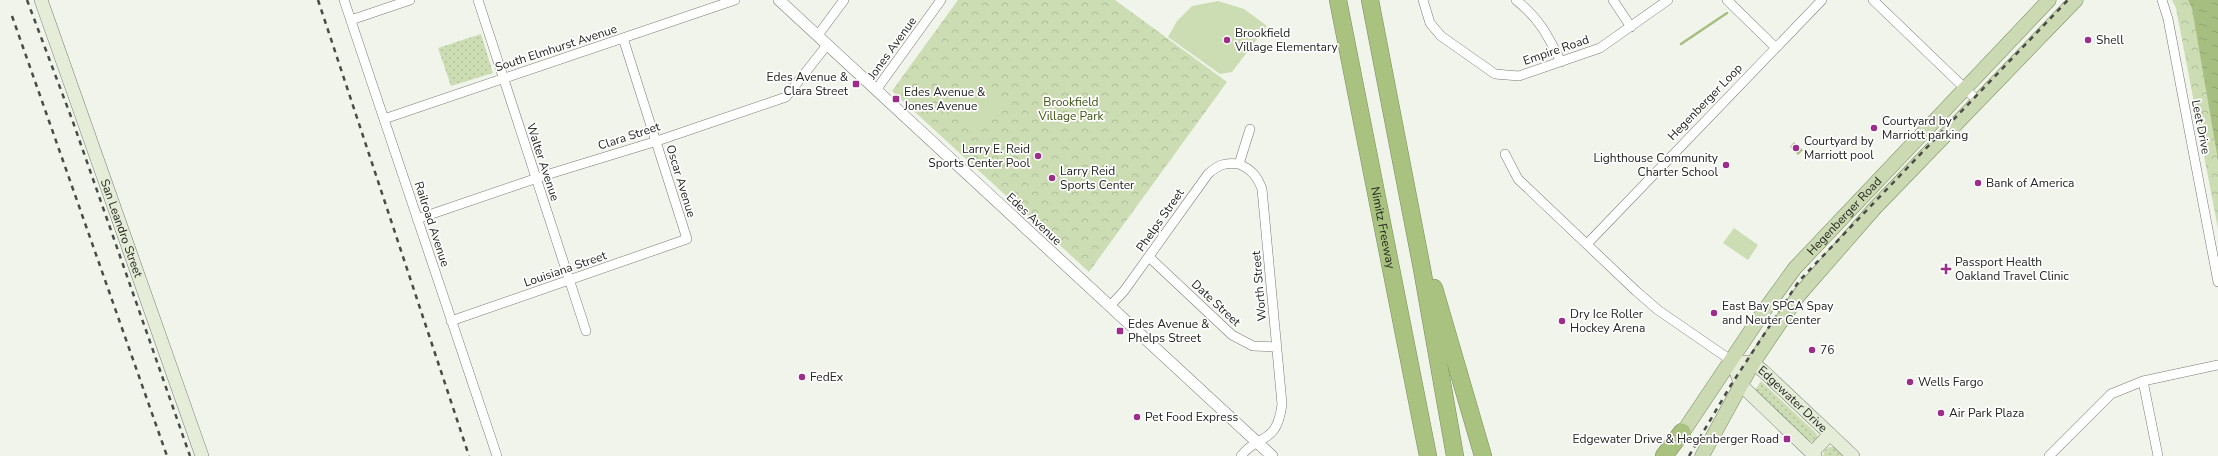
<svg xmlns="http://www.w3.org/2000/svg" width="2218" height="456" font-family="'Nunito Sans',sans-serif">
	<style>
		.grass { fill: url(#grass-dots) }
		.forest { fill: url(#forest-crowns) }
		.garden { fill: #ccddb3 }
		.water { fill: url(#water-ripples) }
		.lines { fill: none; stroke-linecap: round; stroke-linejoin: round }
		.stream { stroke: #a7be81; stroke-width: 2.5 }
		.minor-casing { stroke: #787b73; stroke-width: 10 }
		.tertiary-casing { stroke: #787b73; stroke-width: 12 }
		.secondary-casing { stroke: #787b73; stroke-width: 14 }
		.primary-casing { stroke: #7a8b5e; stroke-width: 15 }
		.motorway-casing { stroke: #7a8b5e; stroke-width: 18 }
		.minor { stroke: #fff; stroke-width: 9 }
		.tertiary { stroke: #fff; stroke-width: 11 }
		.secondary { stroke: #e5edd9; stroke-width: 13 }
		.primary { stroke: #cbdab2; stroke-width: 14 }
		.motorway { stroke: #a9c27f; stroke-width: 17 }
		.rail { stroke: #494b46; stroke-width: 2.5; stroke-dasharray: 5 5; stroke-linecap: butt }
		.poi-dot { fill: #9d2d8b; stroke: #fff; stroke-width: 1.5 }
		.labels { text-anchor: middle; stroke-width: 3.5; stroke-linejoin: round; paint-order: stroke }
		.poi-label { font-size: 12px; fill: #232521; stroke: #fff; text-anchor: start }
		.street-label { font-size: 12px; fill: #232521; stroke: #fff }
		.park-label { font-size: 12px; fill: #3c500c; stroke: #fff }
	</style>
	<defs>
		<pattern id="grass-dots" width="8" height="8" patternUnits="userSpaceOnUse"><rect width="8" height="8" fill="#ccddb3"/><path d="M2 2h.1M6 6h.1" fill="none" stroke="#afbe9a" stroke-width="1.8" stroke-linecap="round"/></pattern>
		<pattern id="forest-crowns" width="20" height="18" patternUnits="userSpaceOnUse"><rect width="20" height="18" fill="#ccddb3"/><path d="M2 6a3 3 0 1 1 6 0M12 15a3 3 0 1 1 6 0" fill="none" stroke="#afbe9a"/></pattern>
		<pattern id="water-ripples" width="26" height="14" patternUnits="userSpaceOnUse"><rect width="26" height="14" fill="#a7be81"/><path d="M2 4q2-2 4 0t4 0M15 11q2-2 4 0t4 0" fill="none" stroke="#8fa36f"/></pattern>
	</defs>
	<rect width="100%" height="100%" fill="#f0f4eb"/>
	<path class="grass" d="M481 34 493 73 451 86 438 48Z
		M1761 381 1817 434 1818 437 1815 443C1807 443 1763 399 1755 390Z
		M1829 447H1835L1845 456H1823L1824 451Z"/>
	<path class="forest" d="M958 0H1115L1227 82 1089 272 892 91Z
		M2172 0H2218V229L2176 8Z"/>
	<path class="garden" d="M1218 1 1244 9 1267 26 1232 72 1220 74 1168 37 1177 21 1192 6Z
		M973 74 1003 101 973 133 943 105Z
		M1734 228 1758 245 1748 260 1723 243Z"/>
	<path class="water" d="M2188 0H2218V160L2192 8Z
		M1794 142 1803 150 1798 155 1790 147Z"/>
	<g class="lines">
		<path class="stream" d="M1681 44 1727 13"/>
		<defs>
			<path id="minor" d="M344 0 497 456
				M478 0 586 331
				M1423 0 1430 23 1441 36 1495 74 1519 76 1600 48 1668 0
				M1516 0C1540 19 1548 36 1561 62
				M1613 0 1631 27
				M1727 0 1775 47
				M1873 0 1978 101
				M2162 0 2168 19 2218 282
				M351 20 410 0
				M818 35 844 0
				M876 90 941 0
				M384 119 735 0
				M1505 154 1518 179 1636 291 1658 310 1732 361
				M417 219 546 175 657 141 786 97 827 45
				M1587 244 1822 0
				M1149 257 1232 335 1253 346 1277 347
				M1110 306 1124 291 1208 174C1218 165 1225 162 1239 164
				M451 321 687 239 623 38
				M2143 381 2158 456
				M1241 456C1258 433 1277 446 1282 404L1262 189C1257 176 1252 170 1239 164L1250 129
				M2049 456 2111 394 2143 381 2218 365"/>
			<path id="tertiary" d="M779 0 1272 456"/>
			<g id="secondary">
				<path id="s1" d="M41 0 202 456"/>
				<path d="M1812 453 1830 434"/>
				<path id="s2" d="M1815 456 1741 385 1732 361 1753 363 1763 371 1853 456"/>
			</g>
			<g id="primary">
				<path id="s3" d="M1677 441 1766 308 1795 268 2049 0"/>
				<path d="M1702 456 1753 363 1799 295 1875 208 2076 0"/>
			</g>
			<g id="motorway">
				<path id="s4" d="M1338 0 1428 456"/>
				<path d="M1370 0 1422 269 1455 456"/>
				<path d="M1434 288 1483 456"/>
				<path d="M1664 456 1682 432"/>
			</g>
		</defs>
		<use href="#minor" class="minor-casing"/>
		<use href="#tertiary" class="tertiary-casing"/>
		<use href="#secondary" class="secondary-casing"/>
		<use href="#primary" class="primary-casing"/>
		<use href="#motorway" class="motorway-casing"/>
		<use href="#minor" class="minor"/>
		<use href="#tertiary" class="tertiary"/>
		<use href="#secondary" class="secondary"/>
		<use href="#primary" class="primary"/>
		<use href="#motorway" class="motorway"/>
		<path class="rail" d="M27 0 73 122 190 456
			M318 0 469 456
			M12 16 167 456
			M1689 456 1731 385 1799 281 2068 0"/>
	</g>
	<g class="poi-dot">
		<circle cx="1227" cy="40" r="4"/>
		<circle cx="2088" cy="40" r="4"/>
		<rect x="852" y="80" width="8" height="8" rx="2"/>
		<rect x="892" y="95" width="8" height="8" rx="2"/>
		<circle cx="1874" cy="128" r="4"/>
		<circle cx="1796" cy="148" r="4"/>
		<circle cx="1038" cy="156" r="4"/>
		<circle cx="1726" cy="165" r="4"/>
		<circle cx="1052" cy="178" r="4"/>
		<circle cx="1978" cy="183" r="4"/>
		<path d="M1944 263h4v4h4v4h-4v4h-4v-4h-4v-4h4z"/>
		<circle cx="1714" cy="313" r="4"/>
		<circle cx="1562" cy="321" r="4"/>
		<rect x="1116" y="327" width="8" height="8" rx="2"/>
		<circle cx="1812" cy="350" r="4"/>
		<circle cx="802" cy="377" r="4"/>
		<circle cx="1910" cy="382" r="4"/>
		<circle cx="1941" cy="413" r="4"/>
		<circle cx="1137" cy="417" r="4"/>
		<rect x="1783" y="435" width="8" height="8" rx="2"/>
	</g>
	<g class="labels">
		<g class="poi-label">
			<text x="1235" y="37">Brookfield<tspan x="1235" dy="14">Village Elementary</tspan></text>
			<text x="2096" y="44">Shell</text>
			<text x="848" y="81" text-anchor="end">Edes Avenue &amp;<tspan x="848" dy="14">Clara Street</tspan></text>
			<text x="904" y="96">Edes Avenue &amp;<tspan x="904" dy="14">Jones Avenue</tspan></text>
			<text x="1882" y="125">Courtyard by<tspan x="1882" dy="14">Marriott parking</tspan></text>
			<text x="1804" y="145">Courtyard by<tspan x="1804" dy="14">Marriott pool</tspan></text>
			<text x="1030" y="153" text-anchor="end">Larry E. Reid<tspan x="1030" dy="14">Sports Center Pool</tspan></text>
			<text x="1718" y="162" text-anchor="end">Lighthouse Community<tspan x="1718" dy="14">Charter School</tspan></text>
			<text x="1060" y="175">Larry Reid<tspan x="1060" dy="14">Sports Center</tspan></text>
			<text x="1986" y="187">Bank of America</text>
			<text x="1955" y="266">Passport Health<tspan x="1955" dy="14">Oakland Travel Clinic</tspan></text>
			<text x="1722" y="310">East Bay SPCA Spay<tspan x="1722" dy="14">and Neuter Center</tspan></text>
			<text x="1570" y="318">Dry Ice Roller<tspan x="1570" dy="14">Hockey Arena</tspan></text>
			<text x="1128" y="328">Edes Avenue &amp;<tspan x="1128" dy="14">Phelps Street</tspan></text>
			<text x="1820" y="354">76</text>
			<text x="810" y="381">FedEx</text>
			<text x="1918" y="386">Wells Fargo</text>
			<text x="1949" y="417">Air Park Plaza</text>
			<text x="1145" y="421">Pet Food Express</text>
			<text x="1779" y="443" text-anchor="end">Edgewater Drive &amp; Hegenberger Road</text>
		</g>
		<g class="street-label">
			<text transform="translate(556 48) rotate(-18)" y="4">South Elmhurst Avenue</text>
			<text transform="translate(892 48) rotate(-54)" y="4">Jones Avenue</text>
			<text transform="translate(1556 50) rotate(-19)" y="4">Empire Road</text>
			<text transform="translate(1705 102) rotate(-46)" y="4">Hegenberger Loop</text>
			<text transform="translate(2201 127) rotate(79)" y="4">Leet Drive</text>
			<text transform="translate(629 136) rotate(-18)" y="4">Clara Street</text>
			<text transform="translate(543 162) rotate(72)" y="4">Walter Avenue</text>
			<text transform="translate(681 181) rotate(73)" y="4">Oscar Avenue</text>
			<text dy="4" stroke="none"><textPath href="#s3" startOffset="281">Hegenberger Road</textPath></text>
			<text transform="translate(1034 219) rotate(43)" y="4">Edes Avenue</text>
			<text transform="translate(1160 220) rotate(-55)" y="4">Phelps Street</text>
			<text transform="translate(432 224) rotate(72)" y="4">Railroad Avenue</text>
			<text dy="4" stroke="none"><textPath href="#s1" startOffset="242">San Leandro Street</textPath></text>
			<text dy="4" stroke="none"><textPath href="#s4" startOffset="232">Nimitz Freeway</textPath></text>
			<text transform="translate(565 269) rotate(-19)" y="4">Louisiana Street</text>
			<text transform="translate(1259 286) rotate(-95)" y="4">Worth Street</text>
			<text transform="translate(1216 303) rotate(43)" y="4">Date Street</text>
			<text dy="4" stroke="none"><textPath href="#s2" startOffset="203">Edgewater Drive</textPath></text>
		</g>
		<g class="park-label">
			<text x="1071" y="106">Brookfield<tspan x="1071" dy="14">Village Park</tspan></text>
		</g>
	</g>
</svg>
